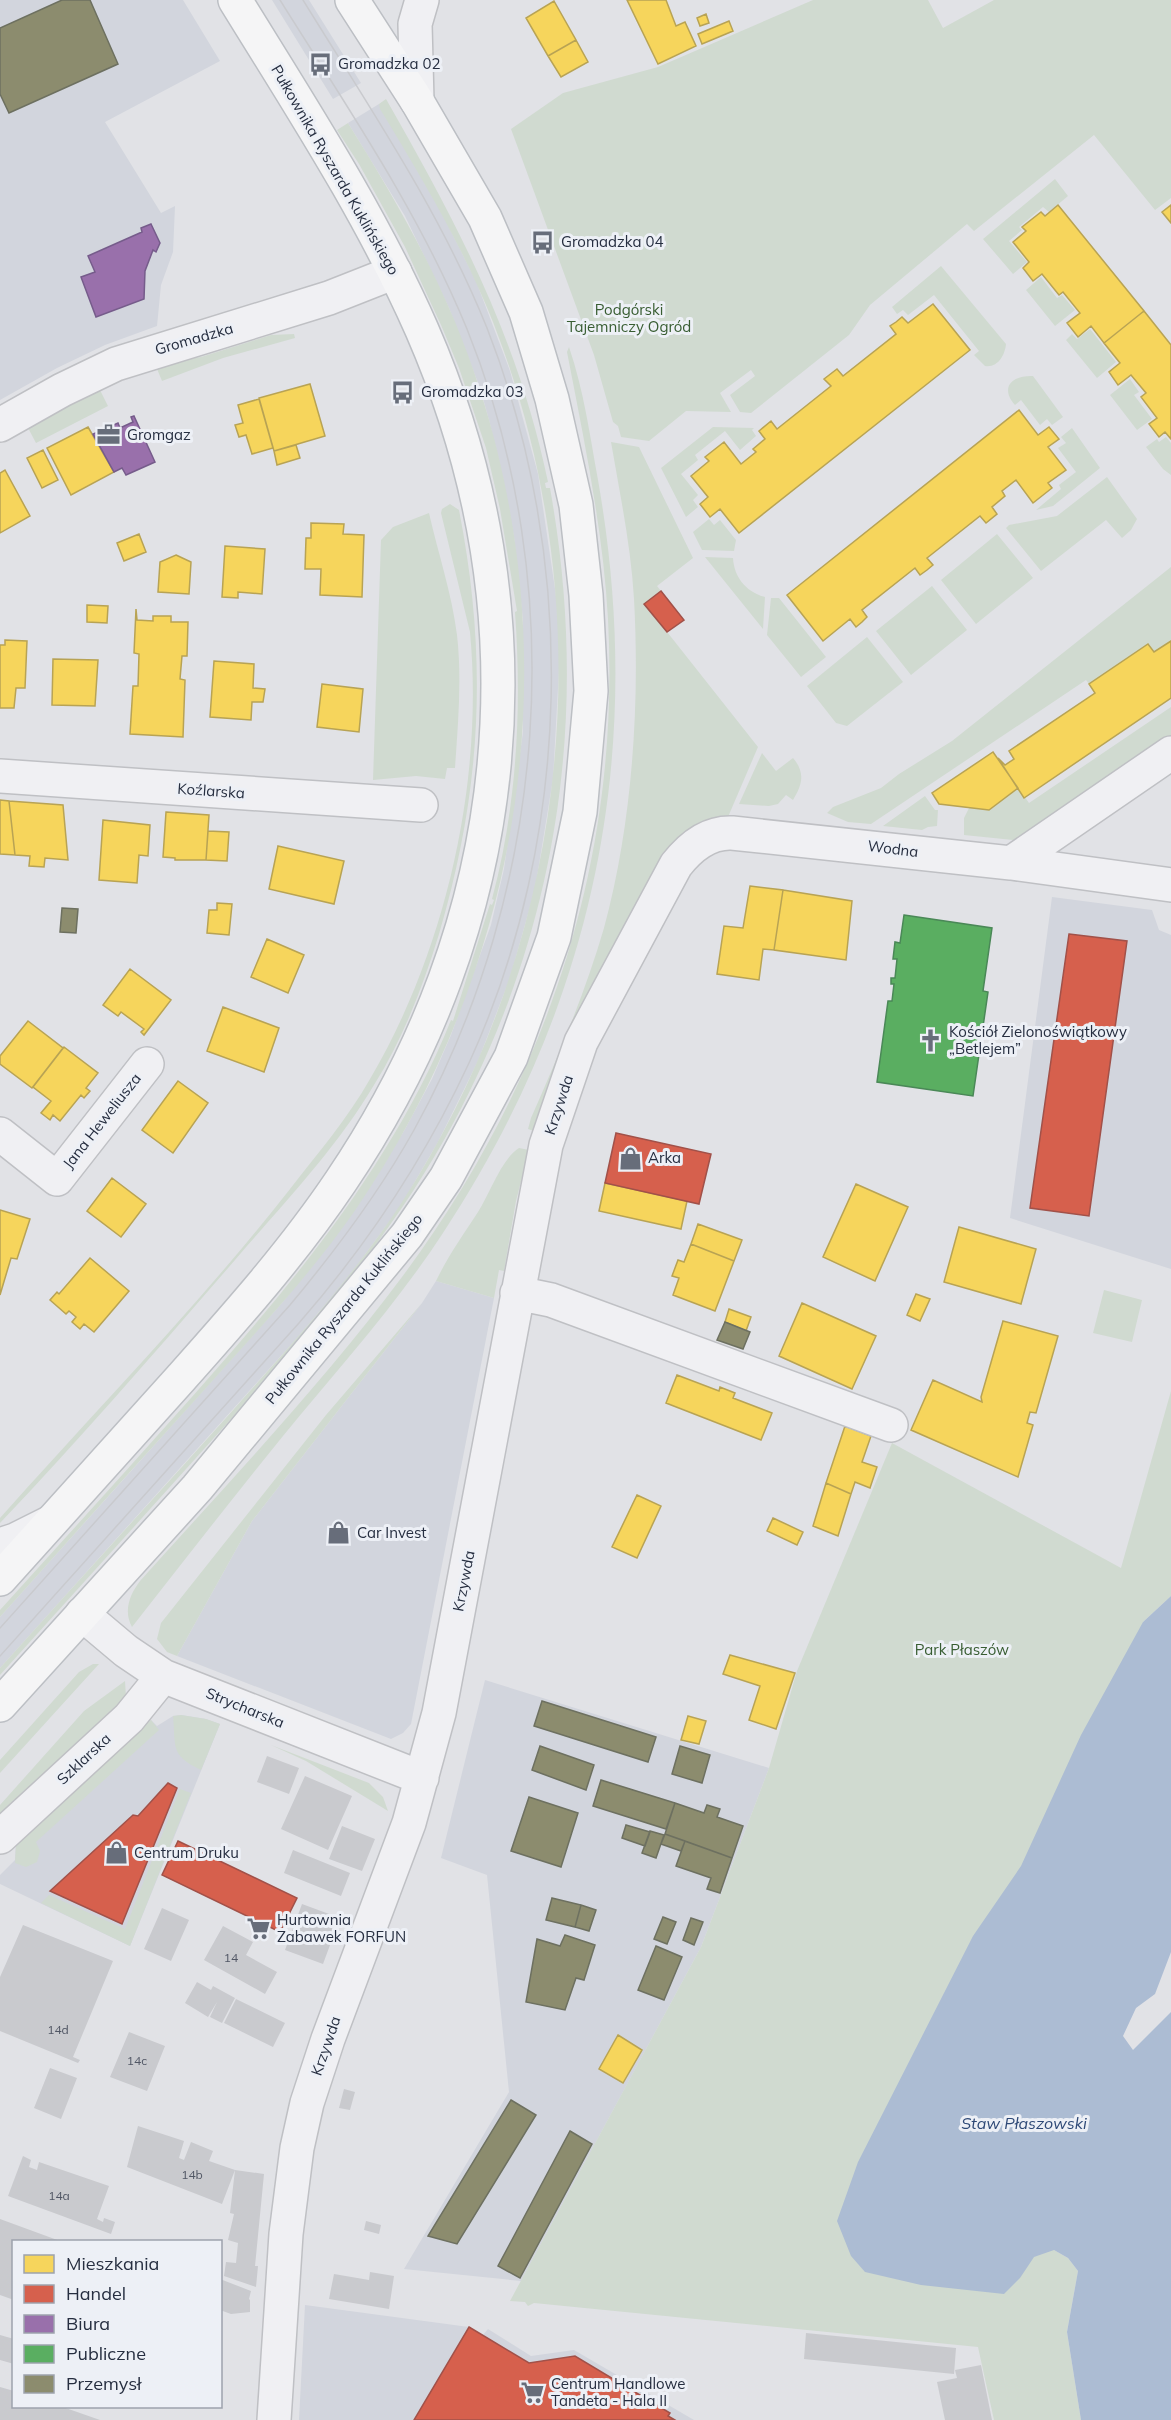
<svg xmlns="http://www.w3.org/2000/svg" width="1171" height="2420" font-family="Mulish,sans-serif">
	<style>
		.built { fill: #d2d5dd }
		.green { fill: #d0dad0 }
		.water { fill: #acbcd3 }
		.homes { fill: #f6d55c; stroke: #b8a354; stroke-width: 1.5 }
		.shops { fill: #d6604d; stroke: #a15149; stroke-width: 1.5 }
		.offices { fill: #9970ab; stroke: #765c8b; stroke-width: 1.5 }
		.public { fill: #5aae61; stroke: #4a8857; stroke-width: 1.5 }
		.industry { fill: #8c8c6e; stroke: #6d7060; stroke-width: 1.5 }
		.building { fill: #c9cace }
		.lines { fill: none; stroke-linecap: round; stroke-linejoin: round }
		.minor-casing { stroke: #bfc0c4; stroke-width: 36 }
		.major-casing { stroke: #bcbfc4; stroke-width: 36 }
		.minor { stroke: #f0f0f3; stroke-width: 33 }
		.major { stroke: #f5f5f6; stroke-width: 33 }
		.tram { stroke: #c9cace; stroke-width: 1.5 }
		.labels { text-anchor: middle; stroke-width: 6; stroke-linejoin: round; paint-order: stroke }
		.number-label { font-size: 12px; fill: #505664 }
		.poi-label { font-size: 15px; fill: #262e40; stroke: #edf0f6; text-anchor: start }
		.street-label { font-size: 15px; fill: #262e40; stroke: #edf0f6 }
		.park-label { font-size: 15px; fill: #385d32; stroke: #edf0f6 }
		.water-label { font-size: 16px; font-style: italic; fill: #2e4977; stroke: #edf0f6 }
	</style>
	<rect width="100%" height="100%" fill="#e1e2e6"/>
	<path class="built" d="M0 0H183L220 61 105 122 161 213 175 206 173 252 161 285 157 326 105 345 57 368 0 400Z
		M272 0H309L361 83 333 99Z
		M379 104 439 207 476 281 510 371 538 474 559 616V670L553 779 535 889 510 978 478 1061 438 1142 400 1207 347 1279 297 1338 0 1668V1617L282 1303 334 1238 371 1185 404 1131 432 1079 451 1035 491 925 504 869 523 732V620L514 537 503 478 489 420 480 388 449 308 405 216 348 123Z
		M1052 897 1152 910 1159 930 1171 935V1269L1010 1218Z
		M436 1281 494 1298 411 1724 403 1733 391 1739 177 1656 252 1521 422 1303Z
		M485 1680 769 1768 701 1947 521 2281 404 2269 509 2092 487 1875 441 1858Z
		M181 1715 206 1719 220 1724 130 1946 0 1884V1875L15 1860 16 1844 151 1720 157 1726 173 1716Z
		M305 2305 469 2327 483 2335 488 2329 531 2356 574 2350 694 2420H299Z"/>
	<path class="green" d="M813 0H928L943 28 994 0H1171V198L1155 210 1094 135 974 231 967 224 870 305 849 335 751 413 740 412 730 395 755 376 751 370 720 393 731 412 686 411 649 441 621 437 618 426 613 422 594 355 511 129 563 93 658 67Z
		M386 99C458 225 518 338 548 482L545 483 546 488H550C591 716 558 937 444 1140 386 1243 308 1332 231 1419 154 1505 77 1590 0 1675V1668C78 1581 156 1496 234 1409 293 1343 355 1274 402 1202 571 941 606 610 493 322 463 247 422 178 380 109L379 104Z
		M348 123C401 208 450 294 480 390 570 671 520 970 354 1212 305 1282 245 1344 188 1408 125 1477 63 1547 0 1617V1610C58 1546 116 1482 174 1417 281 1297 390 1172 451 1020L453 1021 490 904 492 905 494 900 492 899C517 806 522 708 515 612L517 611 500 509 486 448 459 368 441 325 405 247 359 164 337 130Z
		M1055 179 1068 196 1049 212 1043 207 1019 227 1022 230 1009 241 1027 262 1013 274 983 239Z
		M941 266 1006 344C1005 355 998 368 985 366L974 355 979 351 934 295 908 315 903 310 897 314 892 307Z
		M1041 277 1057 298 1062 295 1075 310 1055 326 1026 290Z
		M1090 329 1116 362 1097 378 1066 340 1072 334 1077 339Z
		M294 334 295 338 223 358 162 381 155 364 201 357 271 335Z
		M569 347C584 391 590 436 598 480 646 752 595 1002 443 1233 396 1305 338 1369 283 1436 232 1499 182 1563 132 1627 123 1611 130 1594 140 1581 229 1482 322 1384 402 1277 546 1084 621 861 608 619 603 529 584 440 567 352Z
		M1033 376 1063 417 1052 425 1047 419 1040 425 1021 400 1015 405C999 387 1013 375 1033 376Z
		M1130 379 1139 392 1134 395 1152 419 1137 430 1110 395Z
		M96 387 101 392 108 406 36 443 27 426Z
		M713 427 754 428 752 430 756 436 740 450 725 431 695 455 698 460 681 474 698 495 693 500 698 507 686 517 661 468Z
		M1072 428 1100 468 1053 506 1036 510 1061 489 1059 485 1076 472 1058 448 1066 443 1061 437Z
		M1166 437 1171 443V475L1163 469 1146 447 1157 439 1159 442Z
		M611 442 639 447 693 558 657 586 661 591 645 604 758 747 728 817C701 819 679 831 665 853L586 998 534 1131 528 1129 531 1118C558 1057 585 993 604 928 632 825 640 706 634 599 631 547 620 494 611 442Z
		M1107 477 1137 519 1131 530 1122 538 1106 520 1041 571 1006 528 1009 525 1057 516Z
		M450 504 459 510C488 658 482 789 439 934 423 986 403 1039 374 1085 336 1149 283 1204 235 1260 158 1349 81 1438 0 1523V1518C97 1409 200 1304 290 1189 318 1153 348 1118 370 1079 446 950 484 781 470 632L441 513 442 509Z
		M429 513C438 553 452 594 457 635 462 679 458 724 455 768H447L445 779 416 776 373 780 381 540 393 527Z
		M709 519 714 525 720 520 736 540 734 551 702 550 693 532Z
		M997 534 1033 578 976 624 941 580Z
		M705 557 733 558C734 577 746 592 765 597L763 629Z
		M1171 567V641L1154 652 1148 644 1089 684 1086 680 871 824 848 822 827 813 833 807 881 788 899 774 952 741Z
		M932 586 967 630 911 675 876 631Z
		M771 598H779L826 657 801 677 767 635Z
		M867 637 903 682 847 726 836 723 807 686Z
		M1171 707V740L1022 841 964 835V818L969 808 939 804 932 793 993 752 1029 803Z
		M762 753 776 771 793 758C805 772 803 784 793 800L786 795 778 804 769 806 739 804Z
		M925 796 935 810H938L937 826 928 827 922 830 883 826Z
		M519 1148 529 1150 516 1201 504 1271 499 1270 494 1298 436 1281C448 1256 463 1235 478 1212 489 1195 502 1158 519 1148Z
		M1104 1290 1142 1300 1132 1342 1093 1333Z
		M422 1303 252 1521 177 1656 167 1652 157 1639 161 1623 326 1415Z
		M1171 1391V1596L1143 1622 1054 2250 1068 2258 1078 2271 1067 2332 1081 2420H994L978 2347 534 2303 528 2306 525 2302 510 2301 701 1947 769 1768 797 1671 892 1443 1121 1568Z
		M93 1664H99L0 1773V1760L79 1672Z
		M125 1681 126 1697 121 1706 0 1815V1805L84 1711Z
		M181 1715 206 1719 220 1724 201 1770C170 1755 176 1748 173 1716Z
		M151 1720 159 1730 36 1842 40 1851 37 1862 26 1867 15 1863 16 1844Z
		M271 1745 369 1783 383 1797 388 1811 306 1761Z
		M180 1789 191 1793 130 1946 41 1903 49 1895 125 1929Z"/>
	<path class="water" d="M1171 1596V1952L1155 1994 1136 2008 1123 2036 1133 2050 1171 2012V2420H1081L1067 2332 1078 2271 1068 2258 1054 2250 1034 2257 1020 2278 1004 2294 921 2285 865 2272 851 2256 837 2221 858 2162 973 1936 1021 1866 1081 1735 1143 1622Z"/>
	<path class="homes" d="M627 0H666L676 26 685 22 696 46 658 64Z
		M554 1 576 40 548 56 526 18Z
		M706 14 709 23 700 26 697 18Z
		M729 21 733 31 702 44 698 34Z
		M576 40 588 62 561 77 548 56Z
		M1058 205 1144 311 1104 343 1091 326 1078 337 1067 323 1080 313 1063 292 1059 295 1042 274 1033 281 1023 268 1029 262 1013 242 1026 231 1022 227 1041 212 1045 216Z
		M1171 205V223L1162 212Z
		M933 304 970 350 739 533 720 509 710 517 700 504 708 497 691 476 709 461 705 457 724 442 741 464 756 452 753 449 765 439 759 431 771 421 777 429 831 386 824 379 837 369 843 376 896 334 890 326 896 322 902 317 908 323Z
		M1144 311 1171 345V439L1165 432 1159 437 1149 424 1157 418 1141 397 1146 393 1131 375 1118 385 1109 372 1120 363 1104 343Z
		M310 384 325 436 274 451 259 398Z
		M259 399 273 448 252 454 246 435 239 437 235 425 243 423 238 405Z
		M1019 410 1038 435 1049 427 1059 439 1048 447 1066 470 1048 483 1052 488 1033 503 1016 480 1002 491 1005 496 992 507 997 514 986 523 980 516 927 558 933 565 927 570 920 575 915 568 862 610 867 617 862 622 856 627 850 619 823 641 787 595Z
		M88 427 114 472 71 495 47 448Z
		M296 445 300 458 277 465 274 451Z
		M43 450 58 480 42 488 27 458Z
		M5 470 30 516 0 533V473Z
		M311 523 344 524 343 534 364 535 362 597 320 595 321 569H305L306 538H311Z
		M139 534 146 552 124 561 117 543Z
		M225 546 265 549 262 594 238 592V598L222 597Z
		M176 555 191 562 189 594 158 592 160 562Z
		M87 605 108 606 107 623 87 622Z
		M136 609 137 620 153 621V616H171V622H188L187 656H182L180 679 185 680 183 737 130 734 133 686H138L139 654 134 653Z
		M5 640 27 641 25 688H16L14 708H0V645H5Z
		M1171 641V698L1024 798 998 758 1005 765 1014 759 1009 751 1095 693 1089 684 1148 644 1154 652Z
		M53 659 98 660 95 706 52 705Z
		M214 661 254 664 253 688 265 689 263 702H252L251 720 210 717Z
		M322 684 363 689 359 732 317 727Z
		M993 752 1018 788 989 810 939 804 932 793Z
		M0 800 9 801 15 855 0 854Z
		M9 801 63 805 68 860 45 858 44 867 29 866 30 856 15 855Z
		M166 812 209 815 206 860H175V858L163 857Z
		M103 820 150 825 148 856 139 855 137 883 99 880Z
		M208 831 229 832 227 861 206 860Z
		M278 846 344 861 334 904 269 889Z
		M750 886 783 890 774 950 763 949 759 980 717 974 724 926 743 928Z
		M783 890 852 901 846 960 774 950Z
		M217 903 232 904 229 935 207 933 209 910H217Z
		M267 939 304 955 288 993 251 977Z
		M130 969 171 1000 144 1035 141 1032 144 1029 121 1012 118 1016 103 1005Z
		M223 1007 279 1028 264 1072 207 1051Z
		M28 1021 63 1048 32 1088 0 1064V1056Z
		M64 1047 98 1073 86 1088 90 1091 84 1098 81 1095 60 1121 53 1115 50 1120 41 1113 51 1101 33 1087Z
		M178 1081 208 1103 173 1153 142 1130Z
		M112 1178 146 1204 121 1237 87 1211Z
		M605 1183 687 1201 681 1229 599 1211Z
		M856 1184 908 1207 875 1281 823 1257Z
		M0 1210 30 1219 17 1259 11 1258 0 1295Z
		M698 1224 742 1240 734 1261 691 1244Z
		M959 1227 1036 1249 1021 1304 944 1282Z
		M691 1244 734 1261 715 1311 673 1295 679 1278 672 1276 678 1260 684 1262Z
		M90 1258 129 1291 94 1332 84 1324 80 1329 72 1322 76 1317 69 1311 66 1314 50 1300 57 1292 59 1294Z
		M916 1294 930 1299 920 1321 907 1315Z
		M802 1303 876 1336 852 1389 779 1356Z
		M729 1309 751 1317 746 1331 725 1322Z
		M1003 1321 1058 1336 1036 1413 1030 1412 1027 1423 1033 1425 1018 1477 911 1430 933 1380 982 1402 981 1397Z
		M677 1375 719 1391 720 1387 735 1393 733 1398 772 1413 761 1440 666 1403Z
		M845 1426 871 1436 862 1462 877 1467 870 1488 855 1482 851 1494 826 1483Z
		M826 1483 851 1494 838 1536 813 1526Z
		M637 1495 661 1506 637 1558 612 1547Z
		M773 1518 803 1532 797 1545 767 1531Z
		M730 1655 795 1673 776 1729 749 1720 760 1686 723 1674Z
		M688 1716 706 1721 699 1744 681 1740Z
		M618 2035 642 2050 623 2083 599 2069Z"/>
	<path class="shops" d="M661 591 684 620 667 632 644 604Z
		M1069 934 1127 941 1089 1216 1030 1208Z
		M616 1133 711 1154 699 1204 605 1183Z
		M168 1783 177 1788 122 1924 50 1891 133 1815 138 1816Z
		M178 1841 297 1898 280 1932 162 1875Z
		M469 2327 529 2363 575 2356 670 2413 668 2416 675 2420H414Z"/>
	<path class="offices" d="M151 224 160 243 156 252 153 250 145 271 144 299 96 317 81 277 95 272 88 256 142 232 141 228Z
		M134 416 155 462 126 475 122 468 114 472 93 434 118 423 120 428 133 422 131 417Z"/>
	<path class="public" d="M904 915 992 928 983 991 988 992 973 1096 877 1082 888 1001H892L894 984H891V978H895L897 959H893L895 942 900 943Z"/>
	<path class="industry" d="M62 0H90L118 64 9 113 0 94V28Z
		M62 908 78 909 76 933 60 932Z
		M725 1322 750 1332 743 1349 717 1340Z
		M542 1701 656 1737 648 1762 534 1726Z
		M540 1746 594 1765 586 1790 532 1770Z
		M680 1746 710 1755 702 1783 672 1774Z
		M601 1780 675 1803 666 1829 593 1806Z
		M529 1797 578 1813 561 1867 511 1851Z
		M675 1803 704 1813 707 1805 720 1809 717 1817 743 1826 732 1858 665 1834Z
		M626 1825 650 1832 645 1846 622 1838Z
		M650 1831 664 1835 656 1858 642 1853Z
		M665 1834 685 1841 681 1851 661 1844Z
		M685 1841 732 1858 720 1893 707 1889 711 1878 676 1866Z
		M552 1898 581 1905 575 1927 546 1920Z
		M581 1905 596 1910 589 1931 575 1927Z
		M663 1917 676 1922 667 1944 654 1939Z
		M691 1918 703 1922 694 1945 683 1940Z
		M565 1935 595 1945 584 1980 576 1978 565 2010 526 2002 537 1939 560 1946Z
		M656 1946 682 1957 664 2000 638 1990Z
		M511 2100 536 2115 457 2244 428 2236Z
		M570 2131 592 2144 520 2278 498 2266Z"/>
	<path class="building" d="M267 1756 299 1768 289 1794 257 1782Z
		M305 1776 352 1796 328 1850 281 1829Z
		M342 1826 375 1839 362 1871 329 1859Z
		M293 1850 350 1873 341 1896 284 1873Z
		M302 1904 340 1918 323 1964 285 1950Z
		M162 1908 189 1920 171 1961 144 1949Z
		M23 1925 113 1961 73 2057 80 2060 78 2063 0 2031V1977Z
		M223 1926 253 1942 246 1955 277 1972 265 1994 204 1960Z
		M197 1982 211 1990 213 1986 235 1998 222 2023 210 2017 217 2002 208 2017 185 2003Z
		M236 1999 285 2023 273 2047 224 2023Z
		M129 2032 165 2046 147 2091 110 2077Z
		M50 2068 77 2078 61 2119 34 2108Z
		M344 2089 355 2092 350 2110 339 2108Z
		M138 2126 184 2141 179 2158 184 2160 191 2142 213 2151 209 2161 235 2170 264 2174 255 2266H258L256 2287 224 2276 226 2262 236 2263 238 2243 228 2240 234 2214 230 2213 235 2170 222 2204 127 2167Z
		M23 2156 31 2160 29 2167 37 2170 39 2162 109 2186 97 2219 103 2222 104 2218 115 2222 111 2234 8 2196Z
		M0 2219 60 2241H14V2300L0 2295Z
		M366 2221 381 2225 379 2234 364 2230Z
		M370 2272 394 2276 389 2309 329 2299 334 2274 369 2280Z
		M220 2279 251 2291 249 2299 250 2300V2312L231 2314 220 2310Z
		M806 2333 956 2348 954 2374 804 2359Z
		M0 2335 14 2339V2364L0 2360Z
		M981 2365 992 2420H945L937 2382 957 2378 955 2370Z
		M0 2387 14 2391V2406H60L100 2420H0Z"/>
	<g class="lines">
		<defs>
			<path id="minor" d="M417 101 415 24 422 0
				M0 425 62 390 116 364 329 298 395 272
				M0 776 421 805
				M1011 863 1171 753
				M0 1134 57 1179 147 1064
				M517 1293 551 1300 891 1425
				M0 1545 15 1540 51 1522
				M82 1614 126 1651 163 1676 422 1778
				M0 1837 129 1718 163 1676
				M274 2420 286 2234 297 2148 307 2103 328 2039 409 1823 439 1713 546 1145 581 1042 676 865C690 847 708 832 732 833L1011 863 1171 885"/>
			<path id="major" d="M0 1579C60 1512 121 1445 181 1378 237 1315 294 1251 341 1181 516 922 547 617 422 330 371 214 301 107 235 0
				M0 1705 197 1488 407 1235 446 1178 511 1057 554 937 580 812 591 691 586 595 576 505 552 399 526 312 485 218 417 101 352 0"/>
		</defs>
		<use href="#minor" class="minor-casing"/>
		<use href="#major" class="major-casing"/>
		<use href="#minor" class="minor"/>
		<use href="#major" class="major"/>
		<path class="tram" d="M0 1628 290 1305C336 1250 379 1193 414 1130 548 888 571 587 467 329 419 212 347 107 280 0
			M0 1656 299 1323C368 1244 425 1158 469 1063 573 836 578 560 487 328 440 211 369 107 303 0"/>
	</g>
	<defs>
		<symbol id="bus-bare" viewBox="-9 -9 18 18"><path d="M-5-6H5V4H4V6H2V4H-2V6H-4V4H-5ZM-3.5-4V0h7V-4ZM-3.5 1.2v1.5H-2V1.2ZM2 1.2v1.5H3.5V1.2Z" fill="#676d7a" stroke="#edf0f6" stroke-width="2.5" paint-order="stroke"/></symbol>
		<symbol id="office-bare" viewBox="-9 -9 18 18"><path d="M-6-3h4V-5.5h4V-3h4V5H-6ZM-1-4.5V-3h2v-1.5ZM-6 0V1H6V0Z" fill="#676d7a" stroke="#edf0f6" stroke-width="2.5" paint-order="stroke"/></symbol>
		<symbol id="church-bare" viewBox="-9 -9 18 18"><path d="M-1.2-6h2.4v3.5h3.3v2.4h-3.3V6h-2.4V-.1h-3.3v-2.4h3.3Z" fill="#676d7a" stroke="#edf0f6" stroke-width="2.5" paint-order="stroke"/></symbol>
		<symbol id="shop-bare" viewBox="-9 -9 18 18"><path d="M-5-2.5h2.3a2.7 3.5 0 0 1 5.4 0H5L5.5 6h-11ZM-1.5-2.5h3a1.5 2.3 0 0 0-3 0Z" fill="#676d7a" stroke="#edf0f6" stroke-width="2.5" paint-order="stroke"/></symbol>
		<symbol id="supermarket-bare" viewBox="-9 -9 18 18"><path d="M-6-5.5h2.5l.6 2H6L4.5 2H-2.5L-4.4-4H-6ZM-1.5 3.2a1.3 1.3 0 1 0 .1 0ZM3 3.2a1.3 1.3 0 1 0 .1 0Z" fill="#676d7a" stroke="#edf0f6" stroke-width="2.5" paint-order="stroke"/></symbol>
	</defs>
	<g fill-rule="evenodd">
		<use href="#bus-bare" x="304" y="48" width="33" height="33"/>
		<use href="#bus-bare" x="526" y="226" width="33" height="33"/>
		<use href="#bus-bare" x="386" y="376" width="33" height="33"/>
		<use href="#office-bare" x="92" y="418" width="33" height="33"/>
		<use href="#church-bare" x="914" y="1024" width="33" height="33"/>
		<use href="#shop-bare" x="614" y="1142" width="33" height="33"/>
		<use href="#shop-bare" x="322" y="1516" width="33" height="33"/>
		<use href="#shop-bare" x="100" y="1836" width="33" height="33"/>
		<use href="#supermarket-bare" x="242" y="1912" width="33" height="33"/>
		<use href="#supermarket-bare" x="516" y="2376" width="33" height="33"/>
	</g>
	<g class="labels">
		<g class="number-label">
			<text x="231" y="1962">14</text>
			<text x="58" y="2034">14d</text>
			<text x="137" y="2065">14c</text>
			<text x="192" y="2179">14b</text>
			<text x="59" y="2200">14a</text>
		</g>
		<g class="poi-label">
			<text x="338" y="69">Gromadzka 02</text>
			<text x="561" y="247">Gromadzka 04</text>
			<text x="421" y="397">Gromadzka 03</text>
			<text x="127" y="440">Gromgaz</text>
			<text x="949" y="1037">Kościół Zielonoświątkowy<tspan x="949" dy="17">„Betlejem”</tspan></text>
			<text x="648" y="1163">Arka</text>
			<text x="357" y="1538">Car Invest</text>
			<text x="134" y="1858">Centrum Druku</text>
			<text x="277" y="1925">Hurtownia<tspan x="277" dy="17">Zabawek FORFUN</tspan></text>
			<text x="551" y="2389">Centrum Handlowe<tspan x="551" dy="17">Tandeta - Hala II</tspan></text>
		</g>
		<g class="street-label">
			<text transform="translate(335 170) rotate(60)" y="5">Pułkownika Ryszarda Kuklińskiego</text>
			<text transform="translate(194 339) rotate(-16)" y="5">Gromadzka</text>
			<text transform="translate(211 791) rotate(4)" y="5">Koźlarska</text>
			<text transform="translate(893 849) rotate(7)" y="5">Wodna</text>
			<text transform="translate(559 1105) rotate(-72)" y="5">Krzywda</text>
			<text transform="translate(102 1121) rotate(-52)" y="5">Jana Heweliusza</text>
			<text transform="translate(344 1309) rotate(-51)" y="5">Pułkownika Ryszarda Kuklińskiego</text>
			<text transform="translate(464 1581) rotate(-79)" y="5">Krzywda</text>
			<text transform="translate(245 1708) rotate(22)" y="5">Strycharska</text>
			<text transform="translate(84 1759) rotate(-43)" y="5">Szklarska</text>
			<text transform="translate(326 2046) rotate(-71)" y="5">Krzywda</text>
		</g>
		<g class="park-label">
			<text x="629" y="315">Podgórski<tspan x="629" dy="17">Tajemniczy Ogród</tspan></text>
			<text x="962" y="1655">Park Płaszów</text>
		</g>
		<g class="water-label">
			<text x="1024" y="2129">Staw Płaszowski</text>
		</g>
	</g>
	<rect x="12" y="2240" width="210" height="168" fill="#edf0f6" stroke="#9da2ad" stroke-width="1.5"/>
	<rect x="24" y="2255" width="30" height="18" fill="#f6d55c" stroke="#9da2ad" stroke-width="1.5"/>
	<text x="66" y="2270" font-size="18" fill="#262e40">Mieszkania</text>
	<rect x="24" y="2285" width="30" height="18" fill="#d6604d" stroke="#9da2ad" stroke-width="1.5"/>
	<text x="66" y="2300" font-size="18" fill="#262e40">Handel</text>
	<rect x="24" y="2315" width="30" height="18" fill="#9970ab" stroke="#9da2ad" stroke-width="1.5"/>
	<text x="66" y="2330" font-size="18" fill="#262e40">Biura</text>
	<rect x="24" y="2345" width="30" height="18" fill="#5aae61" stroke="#9da2ad" stroke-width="1.5"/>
	<text x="66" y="2360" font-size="18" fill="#262e40">Publiczne</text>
	<rect x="24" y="2375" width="30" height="18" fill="#8c8c6e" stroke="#9da2ad" stroke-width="1.5"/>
	<text x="66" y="2390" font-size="18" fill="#262e40">Przemysł</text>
</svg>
